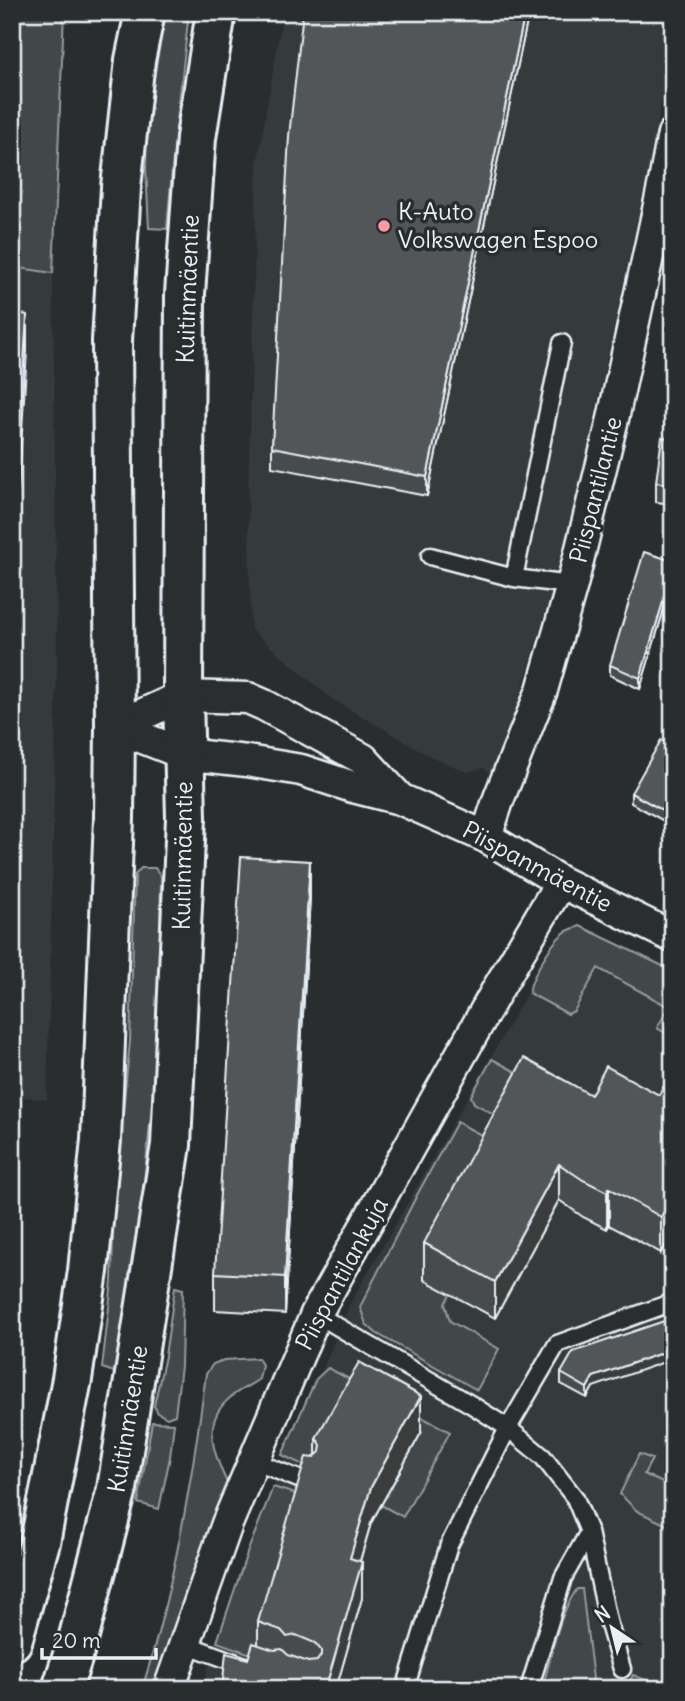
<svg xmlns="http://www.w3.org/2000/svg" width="685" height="1701" font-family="Delius,sans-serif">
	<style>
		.built { fill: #363a3b }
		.green { fill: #424648; stroke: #959ca0; stroke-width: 2 }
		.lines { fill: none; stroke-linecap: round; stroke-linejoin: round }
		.service-casing { stroke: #e8f1f8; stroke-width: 21 }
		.minor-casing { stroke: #e8f1f8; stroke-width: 35 }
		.primary-casing { stroke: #e8f1f8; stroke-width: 44 }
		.service { stroke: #2a2d2e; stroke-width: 16 }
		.minor { stroke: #2a2d2e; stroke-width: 30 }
		.primary { stroke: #2a2d2e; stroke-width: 38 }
		.wall { fill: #474b4d; stroke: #e8f1f8; stroke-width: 2 }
		.shaded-wall { fill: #3a3d3e; stroke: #e8f1f8; stroke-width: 2 }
		.building { fill: #535759; stroke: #e8f1f8; stroke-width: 2 }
		.poi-dot { fill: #ff9aa2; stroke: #2a2d2e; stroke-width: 2.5 }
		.labels { text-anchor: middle; stroke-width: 7; stroke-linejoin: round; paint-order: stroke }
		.poi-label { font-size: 24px; fill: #e8f1f8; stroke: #2a2d2e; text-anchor: start }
		.street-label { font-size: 24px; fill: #e8f1f8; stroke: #2a2d2e }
	</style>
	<rect width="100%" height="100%" fill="#2a2d2e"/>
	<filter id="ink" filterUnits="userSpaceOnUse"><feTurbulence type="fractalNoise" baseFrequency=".0143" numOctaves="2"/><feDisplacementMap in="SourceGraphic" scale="14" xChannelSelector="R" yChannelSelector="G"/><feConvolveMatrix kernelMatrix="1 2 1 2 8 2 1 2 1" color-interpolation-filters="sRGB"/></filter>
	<g filter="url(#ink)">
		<path class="built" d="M283 12H673V36L653 148 566 545 499 764 492 775 484 768 467 772 432 757 332 699 251 630 248 501 257 166Z
			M12 267 53 273 57 663 47 1100 12 1095Z
			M558 939 673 971V1689H202L220 1628 273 1487 350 1304Z"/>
		<path class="green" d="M12 12H64L53 273 12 267Z
			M166 12H189L173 158 167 229 149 228C148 208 147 188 146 168 146 116 156 63 166 12Z
			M141 868H155L161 876 159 999 153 1095 134 1279 117 1373 102 1368 112 1281 113 1229 117 1170 130 1041 135 875Z
			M580 926 673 971V1037L657 1028 669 1007 598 968 574 1011 568 1014 529 993C531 977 551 943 564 933 568 930 575 928 580 926Z
			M492 1059 518 1073 510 1123 474 1103 471 1096Z
			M457 1122 498 1144 450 1294 445 1304 450 1321 499 1349 477 1390 376 1333 366 1324 360 1307 417 1195Z
			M175 1287 183 1289 181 1366 175 1415 167 1418 158 1413 154 1406 165 1356Z
			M258 1358 262 1365 259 1379C250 1386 239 1390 231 1397 200 1422 214 1455 228 1485L156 1689H142C174 1587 192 1480 206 1374L213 1364 224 1360Z
			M328 1368 450 1432 403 1517 381 1505 421 1433 318 1472 282 1455 316 1379Z
			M152 1422 174 1423 170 1457 159 1509 138 1503Z
			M639 1454 652 1459 644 1474 673 1488V1528L637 1511 620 1494Z
			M273 1487 305 1497 259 1657 217 1642 247 1553Z
			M577 1589H582L593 1679 587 1689H542C552 1656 557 1617 577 1589Z
			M633 1675 648 1681 644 1689H626Z"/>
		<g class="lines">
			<defs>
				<path id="service" d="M430 556 514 578 572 585
					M514 578 562 343
					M316 1314 472 1405 508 1428 543 1457 575 1498 589 1532 608 1621 622 1669
					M254 1461 311 1484
					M185 1644 245 1666
					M405 1689 449 1545 508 1428 557 1344 673 1302
					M529 1689 563 1578 589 1532"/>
				<path id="minor" d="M115 727 184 754 247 761 301 770 353 787 400 799 486 837 561 882 673 937
					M115 727 183 696 248 698 264 705 363 759 400 799
					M486 837 499 798 542 690 572 585 613 419 664 182 673 134
					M169 1689 227 1524 316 1314 497 990 561 882"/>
				<path id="primary" d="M12 1641 40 1542 72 1379 88 1271 101 1140 114 818 115 727 112 341 121 187 135 60 145 12
					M62 1689 78 1640 117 1489 171 1145 186 818 183 696 185 294 196 138 216 12"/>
			</defs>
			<use href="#service" class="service-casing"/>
			<use href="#minor" class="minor-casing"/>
			<use href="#primary" class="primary-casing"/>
			<use href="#service" class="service"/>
			<use href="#minor" class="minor"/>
			<use href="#primary" class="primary"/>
		</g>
		<path class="wall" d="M303 12H529L427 496 272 467V447Z
			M673 439V504L656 502V482Z
			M673 561V579L640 689 610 675V665Z
			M673 747V826L631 803V793Z
			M310 897 285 1314 215 1310V1273Z
			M673 1070V1232L661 1253 609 1225 607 1229 583 1217 559 1200 495 1318 424 1280V1243L659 1095Z
			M561 1373 593 1387 587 1398 561 1384Z
			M421 1433 371 1523 360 1561 362 1598 337 1685 248 1659 258 1645V1622L313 1458 316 1455V1438Z"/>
		<path class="shaded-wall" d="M525 12H529L427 496V477Z
			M27 315V351L12 588V551Z
			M673 569V579L640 689V678Z
			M310 861V897L285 1314V1277Z
			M559 1164V1200L495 1318V1282Z
			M609 1188V1225L607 1229V1192Z
			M673 1195V1232L661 1253V1217Z
			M673 1349V1359L593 1387 587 1398V1388L593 1377Z
			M421 1396V1433L371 1523 350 1595V1558L371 1487Z
			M362 1562V1598L336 1689 327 1683Z"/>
		<path class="building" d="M303 12H525L427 477 272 447 289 136Z
			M12 311 27 315 12 551Z
			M662 437 673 439V485L656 482Z
			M644 552 673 561V569L640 678 610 665Z
			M661 740 673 747V816L631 793Z
			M241 857 310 861 285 1277 215 1273Z
			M524 1058 591 1095 606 1066 659 1095 673 1070V1195L661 1217 609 1188 607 1192 583 1180 559 1164 495 1282 424 1243Z
			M673 1318V1349L593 1377 587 1388 561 1373 573 1352Z
			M359 1362 421 1396 371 1487 350 1558 362 1562 327 1683 348 1689H222L226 1653 248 1659 253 1643 274 1650 282 1649 288 1655 308 1662 317 1661 321 1655V1650L315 1643 296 1635 287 1637 281 1630 258 1622 305 1460 306 1457 313 1458 320 1452 321 1445 316 1438Z"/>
	</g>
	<circle class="poi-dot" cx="384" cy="226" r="7"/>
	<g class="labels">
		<g class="poi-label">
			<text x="398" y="220">K-Auto<tspan x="398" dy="28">Volkswagen Espoo</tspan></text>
		</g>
		<g class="street-label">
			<text transform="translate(188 289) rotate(-88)" y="8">Kuitinmäentie</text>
			<text transform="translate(596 490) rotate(-76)" y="8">Piispantilantie</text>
			<text transform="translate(183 856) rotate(-89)" y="8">Kuitinmäentie</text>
			<text transform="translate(537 867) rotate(28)" y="8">Piispanmäentie</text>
			<text transform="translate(342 1274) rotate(-62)" y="8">Piispantilankuja</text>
			<text transform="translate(128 1419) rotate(-81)" y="8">Kuitinmäentie</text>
		</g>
	</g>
	<rect width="685" height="1701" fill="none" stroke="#2a2d2e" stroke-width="42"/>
	<rect x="21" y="21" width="643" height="1659" fill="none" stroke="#e8f1f8" stroke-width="2.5" filter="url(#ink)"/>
	<g transform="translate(612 1628) rotate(325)" stroke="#2a2d2e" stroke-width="5" paint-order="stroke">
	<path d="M0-5L12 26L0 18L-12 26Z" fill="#e8f1f8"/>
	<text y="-10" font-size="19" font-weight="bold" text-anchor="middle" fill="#e8f1f8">N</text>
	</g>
	<path d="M42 1648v10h114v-10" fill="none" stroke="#e8f1f8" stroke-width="3.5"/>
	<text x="52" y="1648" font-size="21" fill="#e8f1f8" stroke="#2a2d2e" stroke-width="5" paint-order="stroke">20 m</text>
</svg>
